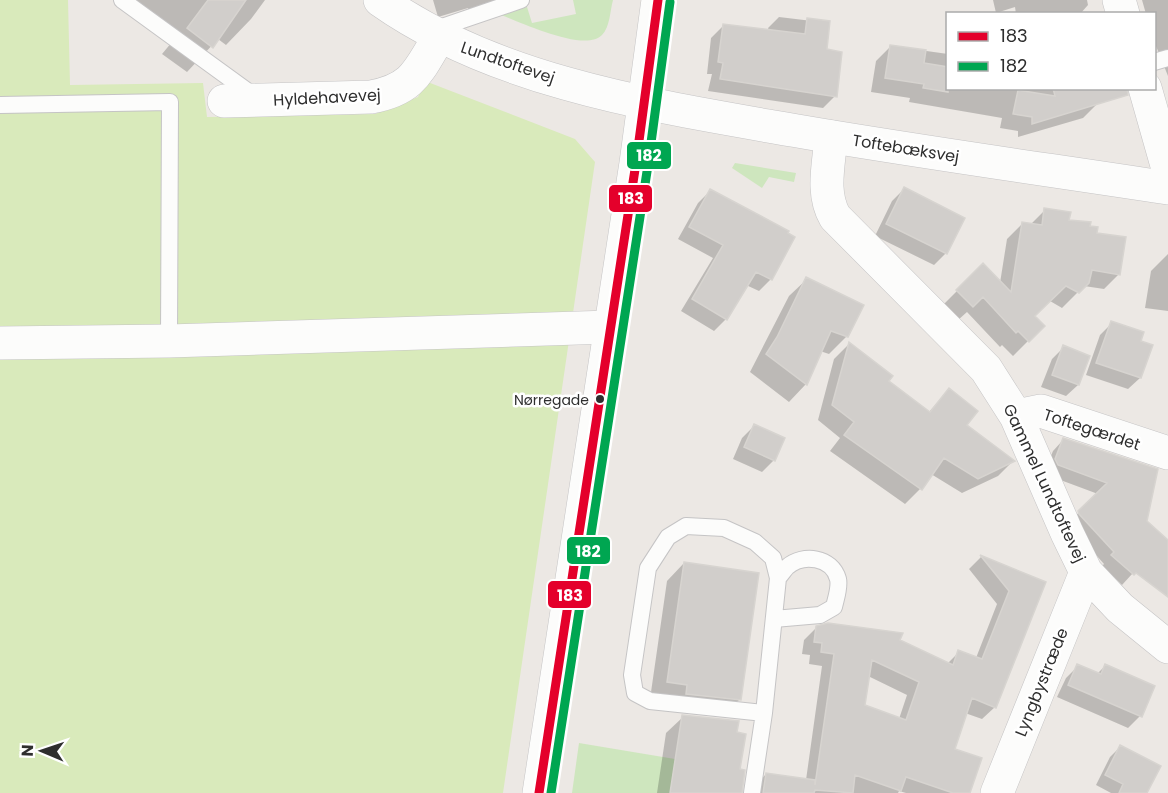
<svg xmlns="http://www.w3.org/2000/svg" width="1168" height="793" font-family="Poppins,sans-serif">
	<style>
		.green { fill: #cee6be }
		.pitch { fill: #d9eabb }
		.shadow { fill: #0003; fill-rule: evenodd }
		.building { fill: #d1cecb; stroke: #d7d4d0; stroke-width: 1.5; fill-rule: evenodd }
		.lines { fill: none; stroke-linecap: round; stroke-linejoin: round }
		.lane-casing { stroke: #c5c4c5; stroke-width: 18 }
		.street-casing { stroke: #c5c4c5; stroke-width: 34 }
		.secondary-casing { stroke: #c5c4c5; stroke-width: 34 }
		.lane { stroke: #fcfcfb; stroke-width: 16 }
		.street { stroke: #fcfcfb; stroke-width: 33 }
		.secondary { stroke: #fcfcfb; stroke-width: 33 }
		.bus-1-casing { stroke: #fff; stroke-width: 14 }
		.bus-2-casing { stroke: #fff; stroke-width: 14 }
		.bus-1 { stroke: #e4002b; stroke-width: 9 }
		.bus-2 { stroke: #00a651; stroke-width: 9 }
		.bus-dot { fill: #2e2e2e; stroke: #fff; stroke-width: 2 }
		.labels { text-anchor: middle; stroke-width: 5; stroke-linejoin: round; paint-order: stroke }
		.bus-label { font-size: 14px; fill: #2e2e2e; stroke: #fff; text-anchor: end }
		.street-label { font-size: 16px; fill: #2e2e2e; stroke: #fff }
		.line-badge { stroke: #fff; stroke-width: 2 }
		.badge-label { font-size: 16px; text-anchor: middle; font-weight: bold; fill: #fff }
	</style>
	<rect width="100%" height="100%" fill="#ece8e4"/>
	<path class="green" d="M573 0H613C610 11 610 27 602 35 585 53 521 22 501 15L527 7 532 23 576 14Z
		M735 163 796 173 794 182 769 177 762 188 732 168Z
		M579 743 675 759 670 793H572Z"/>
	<path class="pitch" d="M0 0H68L70 85 203 83 207 117 375 114 418 97 425 81 575 139 595 162 503 793H0Z"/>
	<path class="shadow" d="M114 0H265L251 19 226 45 218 39 187 72 162 54 172 42Z
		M433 0H510L469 12 468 8 438 17Z
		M993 0H1087L1088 5 1080 14H1016L1015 7 996 13Z
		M1142 0H1168V76L1154 41V14H1146Z
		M779 17 829 23 825 51 835 96 823 108 708 91 712 74H707L711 38 723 26 769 31 768 28Z
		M891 46 948 54V88H1093L1098 103 1083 118 1018 137V131L1000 128 1002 118 909 102 910 98 871 92 876 61Z
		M904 189 946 253 934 265 875 236 892 201Z
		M710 191 793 238 771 279 759 291 746 285 726 319 714 331 681 311 713 258 678 239 698 203Z
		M1045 210 1068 221 1088 228 1095 234 1119 274 1104 289 1084 286 1062 308 1050 301 1033 316 1043 326 1013 356 1002 345 1000 347 967 312 957 321 942 306 983 265 1000 283 1007 239 1022 224 1030 225Z
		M1168 254V311L1145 308 1151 271Z
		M807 279 847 336 829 354 820 351 806 384 789 402 750 372 789 296Z
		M1112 323 1139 341 1140 378 1128 389 1086 375 1100 335Z
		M849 344 887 381 928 413 949 390 964 425 1013 461 998 476 962 493 931 474 920 489 905 504 830 451 840 438 818 420 834 359Z
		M1064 347 1078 385 1066 396 1041 387 1052 359Z
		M754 426 774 460 762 472 733 459 742 438Z
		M1063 440 1156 470 1145 521 1164 539 1122 585 1102 566 1104 564 1068 523 1098 494 1047 475 1045 470 1053 451Z
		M981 557 1044 583 995 707 982 719 965 713 953 750 968 793H906L899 791 898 793H749L766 774 806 780 822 666 809 664 810 655 802 654 804 640 817 627 898 640 947 664 959 652 976 658 997 604 969 569ZM868 676 907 695 899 719 864 706Z
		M684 563 740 699 722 717 669 711 670 702 650 699 667 581Z
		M1078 666 1097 674 1105 666 1140 716 1128 728 1057 697 1066 678Z
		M683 717 735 734 740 793H657L666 733Z
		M1120 747 1146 793H1111L1096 785 1110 757Z"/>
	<path class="building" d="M208 0H246L213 48 187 28Z
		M807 18 830 21 827 49 842 52 837 97 720 79 723 63 718 62 723 24 805 34Z
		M890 45 926 50 924 63 948 67V92L923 88 924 84 885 78Z
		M1053 88H1127L1128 95 1032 124V117L1013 114 1018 90 1055 96Z
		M904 187 965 218 947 254 886 224Z
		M710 189 789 231 788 233 795 237 772 280 756 272 727 320 692 299 723 245 689 227Z
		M1044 208 1071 212 1069 220 1091 222 1090 226 1098 227 1097 233 1126 237 1120 275 1092 270 1089 283 1079 293 1066 286 1035 316 1045 326 1029 342 1018 331 1016 333 983 297 973 307 956 290 983 263 1011 292 1022 222 1042 225Z
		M806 277 864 305 848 337 831 331 807 385 766 354 777 337Z
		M1111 321 1144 332 1141 341 1153 345 1141 378 1096 363Z
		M849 342 893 376 889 381 930 412 949 388 978 411 967 425 1015 461 978 479 944 458 922 490 844 435 854 422 832 405Z
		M1063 345 1090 356 1079 385 1052 375Z
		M754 424 785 438 775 461 744 447Z
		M1063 438 1158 469 1147 521 1168 540V597L1136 573 1134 575 1111 555 1114 552 1079 514 1078 511 1107 483 1058 465 1055 459Z
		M980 555 1046 582 996 708 972 698 955 749 982 758 970 793H953L906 777 901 791 855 775 853 793 815 790 814 793H763L766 773 815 780V785L834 654 821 652 822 643 814 642 816 626 828 623 903 633 900 640 953 665 958 650 982 659 1009 591ZM872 660 919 682 906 720 865 705Z
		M684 562 759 573 741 700 686 694 687 685 667 682Z
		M1077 664 1101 674 1105 664 1155 686 1142 717 1068 685Z
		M682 715 739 721 737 732 746 734 740 769 745 770 742 793H670Z
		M1120 745 1161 766 1147 793H1119L1123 784 1105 775Z"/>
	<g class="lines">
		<defs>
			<path id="lane" d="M122 0 254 96
				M433 30 521 0
				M1154 62 1168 58
				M0 105 170 102 169 341
				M774 619 820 615 834 607C836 598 840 587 838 579 832 557 803 553 787 567 784 570 781 575 778 578
				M752 793 764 713 778 578 773 558 755 542 724 528 686 526 668 537 648 568 632 675 635 693 650 701 764 713"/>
			<path id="street" d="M1119 0 1123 14
				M1145 88 1168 169
				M224 101 371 97C414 89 418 71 439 37
				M831 137C829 164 821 193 835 217L986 369 1016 416 1067 533 1086 572 1120 608 1168 647
				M0 343 169 341 610 327
				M1016 416 1041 411 1168 453
				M997 793 1086 572"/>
			<path id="secondary" d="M380 0C492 79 642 104 774 127 905 150 1037 168 1168 188
				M539 793 636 163 658 0"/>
		</defs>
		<use href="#lane" class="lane-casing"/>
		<use href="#street" class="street-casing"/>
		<use href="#secondary" class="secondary-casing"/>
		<use href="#lane" class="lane"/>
		<use href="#street" class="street"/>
		<use href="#secondary" class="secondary"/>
		<defs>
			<path id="bus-1" d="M539 793 636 163 658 0"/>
			<path id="bus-2" d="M551 793 648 165 670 2"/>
		</defs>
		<use href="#bus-1" class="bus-1-casing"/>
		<use href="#bus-2" class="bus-2-casing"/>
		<use href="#bus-1" class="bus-1"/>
		<use href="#bus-2" class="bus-2"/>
	</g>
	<circle class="bus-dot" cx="600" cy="399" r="5"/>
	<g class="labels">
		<g class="bus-label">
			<text x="589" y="405">Nørregade</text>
		</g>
		<g class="street-label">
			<text transform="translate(508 62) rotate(19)" y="6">Lundtoftevej</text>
			<text transform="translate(327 97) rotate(-3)" y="6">Hyldehavevej</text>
			<text transform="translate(906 148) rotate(9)" y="6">Toftebæksvej</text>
			<text transform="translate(1092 429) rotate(18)" y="6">Toftegærdet</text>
			<text transform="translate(1045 483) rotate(65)" y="6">Gammel Lundtoftevej</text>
			<text transform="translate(1041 682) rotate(-68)" y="6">Lyngbystræde</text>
		</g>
	</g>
	<g class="line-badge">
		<rect x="626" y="141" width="46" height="29" rx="6" fill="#00a651"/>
		<rect x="608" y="184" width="45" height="29" rx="6" fill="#e4002b"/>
		<rect x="566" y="536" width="45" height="29" rx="6" fill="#00a651"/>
		<rect x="547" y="580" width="45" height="29" rx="6" fill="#e4002b"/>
	</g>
	<g class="badge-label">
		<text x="649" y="161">182</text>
		<text x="631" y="204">183</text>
		<text x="588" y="557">182</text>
		<text x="570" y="601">183</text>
	</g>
	<rect x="946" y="12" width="210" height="78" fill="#ffffff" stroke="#ababab" stroke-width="1.5"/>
	<rect x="958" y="32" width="30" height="9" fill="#e4002b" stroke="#ababab" stroke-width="1.5"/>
	<text x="1000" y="42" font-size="18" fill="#2e2e2e">183</text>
	<rect x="958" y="62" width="30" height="9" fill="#00a651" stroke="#ababab" stroke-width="1.5"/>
	<text x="1000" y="72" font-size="18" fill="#2e2e2e">182</text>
	<g transform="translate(42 751) rotate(272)" stroke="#ffffff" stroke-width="4.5" paint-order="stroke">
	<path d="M0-4.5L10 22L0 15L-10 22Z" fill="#2e2e2e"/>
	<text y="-9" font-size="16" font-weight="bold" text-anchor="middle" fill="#2e2e2e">N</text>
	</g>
</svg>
